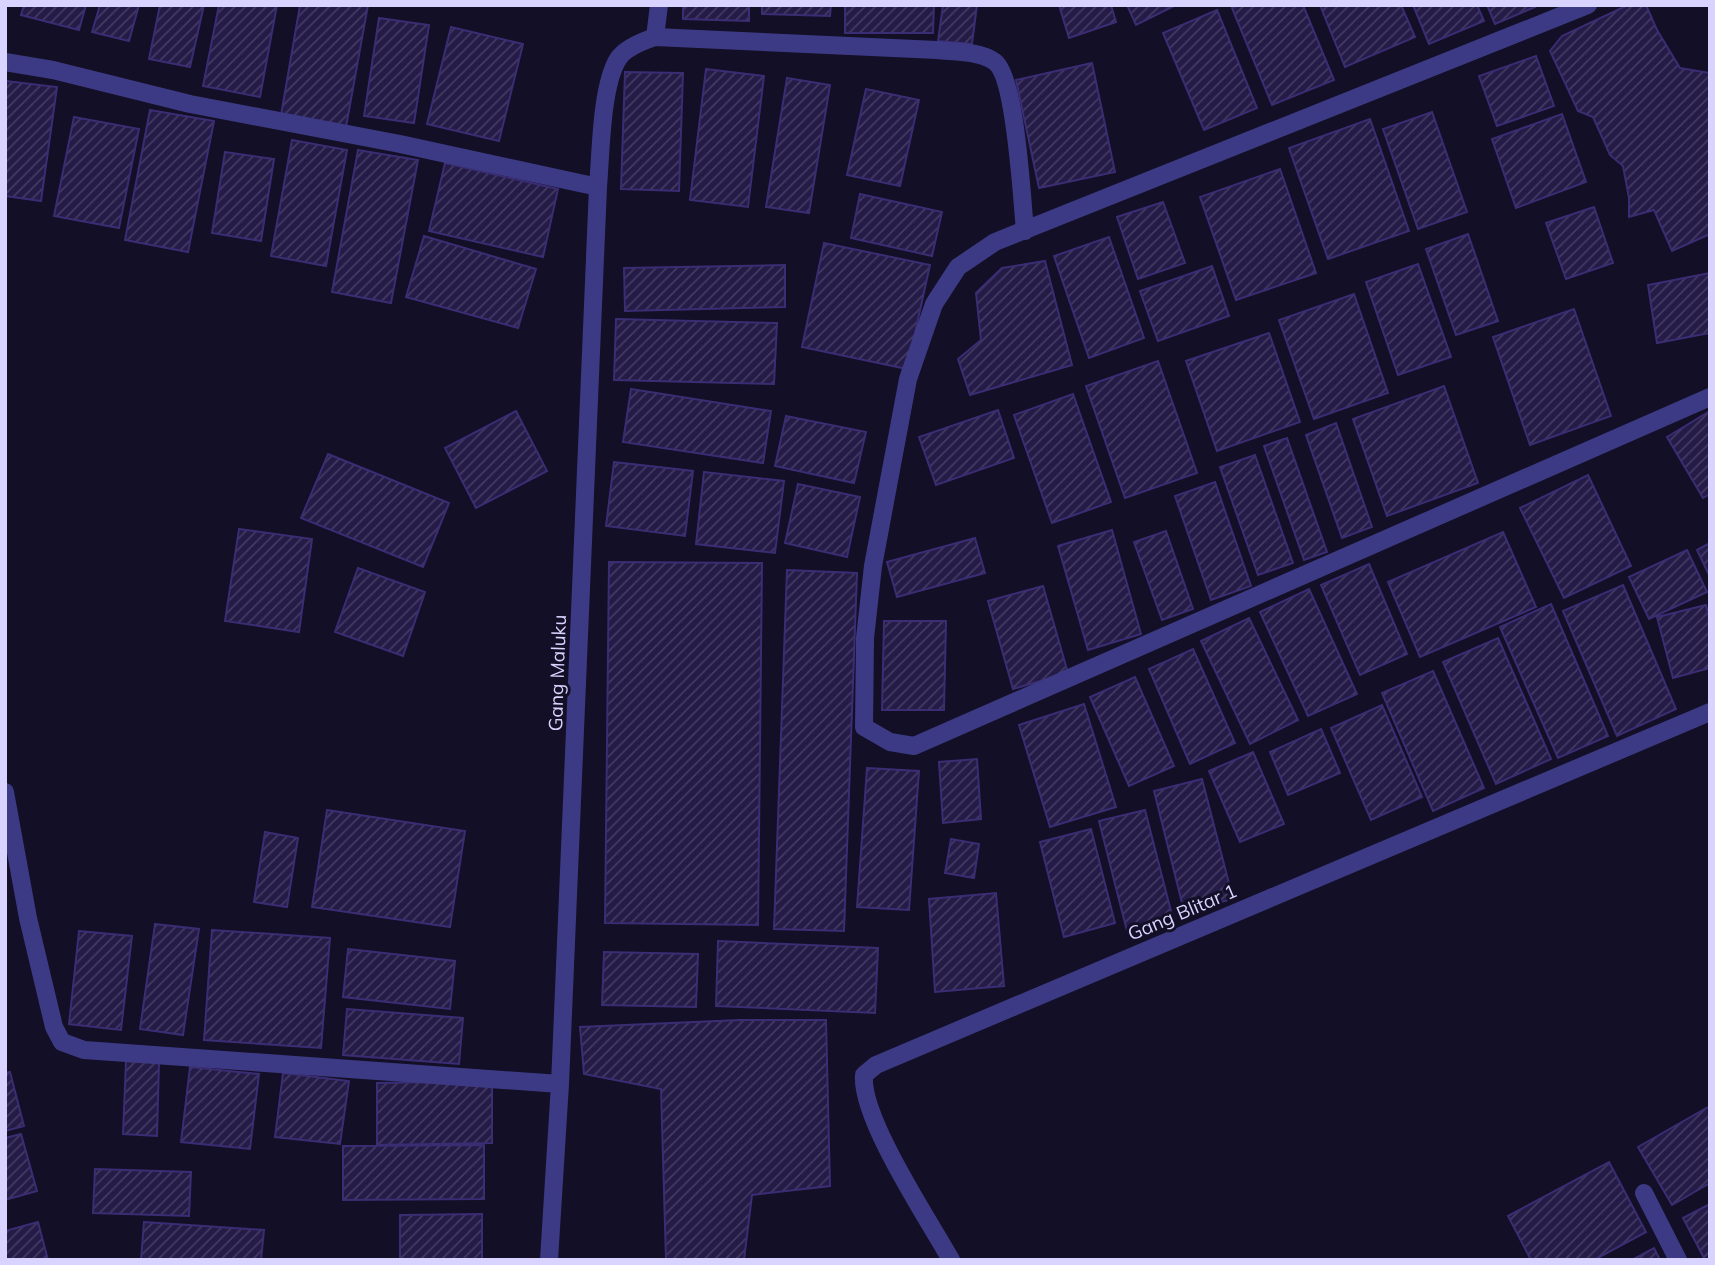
<svg xmlns="http://www.w3.org/2000/svg" width="1715" height="1265" font-family="Mulish,sans-serif">
	<style>
		.building { fill: url(#building-hatch); stroke: #3b2d73; stroke-width: 2 }
		.lines { fill: none; stroke-linecap: round; stroke-linejoin: round }
		.minor { stroke: #3d3a85; stroke-width: 18 }
		.labels { text-anchor: middle; stroke-width: 6; stroke-linejoin: round; paint-order: stroke }
		.street-label { font-size: 19px; fill: #d9d4ff; stroke: #130f26 }
	</style>
	<defs>
		<pattern id="building-hatch" width="6" height="6" patternUnits="userSpaceOnUse" patternTransform="scale(1.75)"><rect width="6" height="6" fill="#241b47"/><path d="M-1 1l2-2M0 6l6-6M5 7l2-2" fill="none" stroke="#433b63"/></pattern>
	</defs>
	<rect width="100%" height="100%" fill="#130f26"/>
	<path class="building" d="M24 5H86L79 30 21 15Z
		M100 5H139L129 41 92 32Z
		M160 5H204L190 67 149 59Z
		M219 5H277L260 97 203 86Z
		M300 5H368L346 127 281 115Z
		M683 5H749V21L683 19Z
		M762 5H831L830 16 762 14Z
		M845 5H934L933 33H845Z
		M943 5H977L972 44 938 41Z
		M1059 5H1111L1116 22 1069 38Z
		M1127 5H1176L1136 25Z
		M1239 5H1303L1334 80 1272 105 1232 8Z
		M1320 5H1401L1415 37 1345 67Z
		M1413 5H1477L1484 21 1429 44Z
		M1487 5H1535V7L1495 24Z
		M1628 5H1646L1657 30 1680 68 1710 73V234L1672 251 1654 210 1629 217V198L1623 166 1610 155 1593 117 1578 111 1550 51 1562 36Z
		M1217 10 1257 108 1204 130 1163 33Z
		M379 18 429 25 414 123 364 116Z
		M451 27 523 44 499 141 427 124Z
		M1536 56 1554 106 1497 126 1479 76Z
		M1092 63 1115 172 1039 188 1016 80Z
		M706 69 764 76 748 207 690 200Z
		M625 72 683 73 679 191 621 189Z
		M787 78 830 85 809 213 766 207Z
		M6 81 57 87 41 201 5 196Z
		M866 89 919 100 900 186 847 175Z
		M150 110 214 121 188 252 125 240Z
		M1432 112 1467 212 1418 229 1383 129Z
		M1562 114 1586 182 1516 208 1492 139Z
		M74 117 139 129 119 228 54 216Z
		M1370 119 1409 231 1328 259 1289 148Z
		M292 140 347 150 326 266 271 256Z
		M358 150 418 160 391 303 332 292Z
		M225 152 274 159 261 241 212 233Z
		M445 163 558 189 543 257 429 231Z
		M1280 169 1316 273 1236 300 1200 197Z
		M860 194 942 212 932 256 851 238Z
		M1163 202 1185 263 1138 279 1117 217Z
		M1594 207 1613 263 1566 279 1546 223Z
		M1468 234 1498 321 1456 335 1426 249Z
		M424 236 536 269 518 328 406 297Z
		M1109 237 1144 338 1089 358 1054 256Z
		M824 243 930 265 907 369 802 347Z
		M1045 261 1072 365 970 395 958 359 981 340 976 293 1002 268Z
		M1418 264 1451 357 1398 375 1366 282Z
		M785 265V307L625 311 624 268Z
		M1212 266 1229 316 1158 341 1140 291Z
		M1710 273V333L1657 343 1648 285Z
		M1354 294 1388 393 1314 419 1279 320Z
		M1574 309 1611 416 1530 445 1493 337Z
		M616 319 777 323 774 384 614 380Z
		M1269 333 1300 422 1217 451 1186 361Z
		M1158 361 1197 473 1125 498 1086 386Z
		M1444 386 1478 483 1387 516 1353 419Z
		M631 389 771 411 763 463 623 442Z
		M1073 394 1111 502 1052 523 1014 415Z
		M998 410 1014 458 936 485 919 437Z
		M516 411 547 471 476 508 445 448Z
		M1710 411V494L1703 498 1667 437Z
		M786 416 866 432 854 483 775 466Z
		M1336 423 1372 527 1342 538 1306 435Z
		M1287 438 1327 552 1304 560 1264 446Z
		M328 454 449 503 423 567 301 518Z
		M1255 455 1293 563 1258 575 1220 467Z
		M614 462 693 471 685 536 606 526Z
		M704 472 784 481 775 553 696 544Z
		M1588 475 1631 566 1564 598 1520 508Z
		M1215 482 1251 586 1211 600 1175 496Z
		M798 484 860 497 847 557 785 543Z
		M239 529 312 539 299 632 225 621Z
		M1112 530 1141 634 1088 650 1058 546Z
		M1166 531 1193 609 1162 620 1134 542Z
		M1503 532 1536 607 1420 657 1388 582Z
		M975 538 985 573 897 597 887 562Z
		M1710 543V577L1697 550Z
		M1687 550 1707 592 1649 619 1629 577Z
		M609 562 762 563 758 925 605 923Z
		M1369 564 1407 654 1360 675 1321 585Z
		M358 568 425 592 403 656 335 632Z
		M787 570 857 573 844 931 774 929Z
		M1623 585 1676 709 1617 736 1563 611Z
		M1043 586 1068 673 1013 689 988 601Z
		M1309 589 1357 694 1308 716 1260 612Z
		M1551 604 1608 736 1558 758 1500 627Z
		M1706 605 1710 621V668L1673 678 1657 617Z
		M1249 618 1298 720 1250 744 1201 641Z
		M884 621H946L944 710H882Z
		M1498 638 1551 759 1496 784 1443 662Z
		M1193 649 1235 743 1190 764 1149 669Z
		M1433 671 1484 788 1433 811 1382 693Z
		M1135 677 1174 766 1129 786 1090 697Z
		M1084 704 1116 807 1050 827 1019 725Z
		M1382 705 1422 797 1371 820 1331 728Z
		M1321 729 1340 773 1288 795 1270 752Z
		M1253 752 1284 824 1240 842 1209 771Z
		M977 759 981 819 943 823 939 762Z
		M867 768 919 771 909 910 857 907Z
		M1202 779 1233 899 1184 911 1154 791Z
		M327 810 465 831 450 927 312 907Z
		M1145 810 1173 919 1127 931 1099 821Z
		M1091 829 1115 923 1064 937 1040 842Z
		M265 832 298 838 287 907 254 902Z
		M951 839 979 844 974 878 945 873Z
		M996 893 1004 986 935 992 929 899Z
		M155 924 199 929 183 1035 140 1029Z
		M212 930 330 938 321 1048 204 1040Z
		M79 931 132 936 121 1030 69 1024Z
		M718 941 878 948 875 1013 716 1006Z
		M348 949 455 961 450 1009 343 997Z
		M604 952 698 954 696 1007 602 1005Z
		M347 1009 463 1018 459 1064 343 1055Z
		M740 1020H826L830 1186 752 1195 744 1260H666L661 1089 584 1074 580 1027Z
		M126 1061 159 1062 157 1136 123 1134Z
		M190 1067 259 1074 250 1149 181 1142Z
		M10 1072 24 1126 5 1131V1073Z
		M283 1073 349 1081 340 1144 275 1137Z
		M492 1081V1143L377 1145V1083Z
		M1710 1106V1183L1672 1205 1638 1147Z
		M21 1134 37 1191 5 1200V1138Z
		M484 1145V1199L343 1200V1146Z
		M1609 1162 1646 1232 1594 1260H1531L1508 1216Z
		M95 1169 191 1172 189 1216 93 1213Z
		M1710 1204V1260H1705L1683 1218Z
		M482 1214V1260H400V1215Z
		M38 1222 48 1260H5V1231Z
		M144 1222 264 1230 261 1260H141Z
		M1654 1248 1660 1260H1632Z"/>
	<g class="lines">
		<path class="minor" d="M1588 5 995 242 958 267 934 304 908 379 873 566 865 638 864 727 890 742 914 746 1710 397
			M655 37 659 5
			M5 62 53 70 190 104 400 144 598 187
			M5 792 28 918 54 1027 62 1042 84 1050 560 1084
			M1644 1193 1678 1260
			M549 1260 560 1084 598 187C601 152 601 87 618 59 625 48 643 41 655 37L937 50C956 52 980 51 995 62 1016 78 1022 201 1025 231
			M951 1260C928 1219 860 1117 864 1075L876 1065 1710 712"/>
	</g>
	<g class="labels">
		<g class="street-label">
			<text transform="translate(557 673) rotate(-88)" y="7">Gang Maluku</text>
			<text transform="translate(1182 912) rotate(-23)" y="7">Gang Blitar 1</text>
		</g>
	</g>
	<rect width="1715" height="1265" fill="none" stroke="#d9d4ff" stroke-width="14"/>
</svg>
